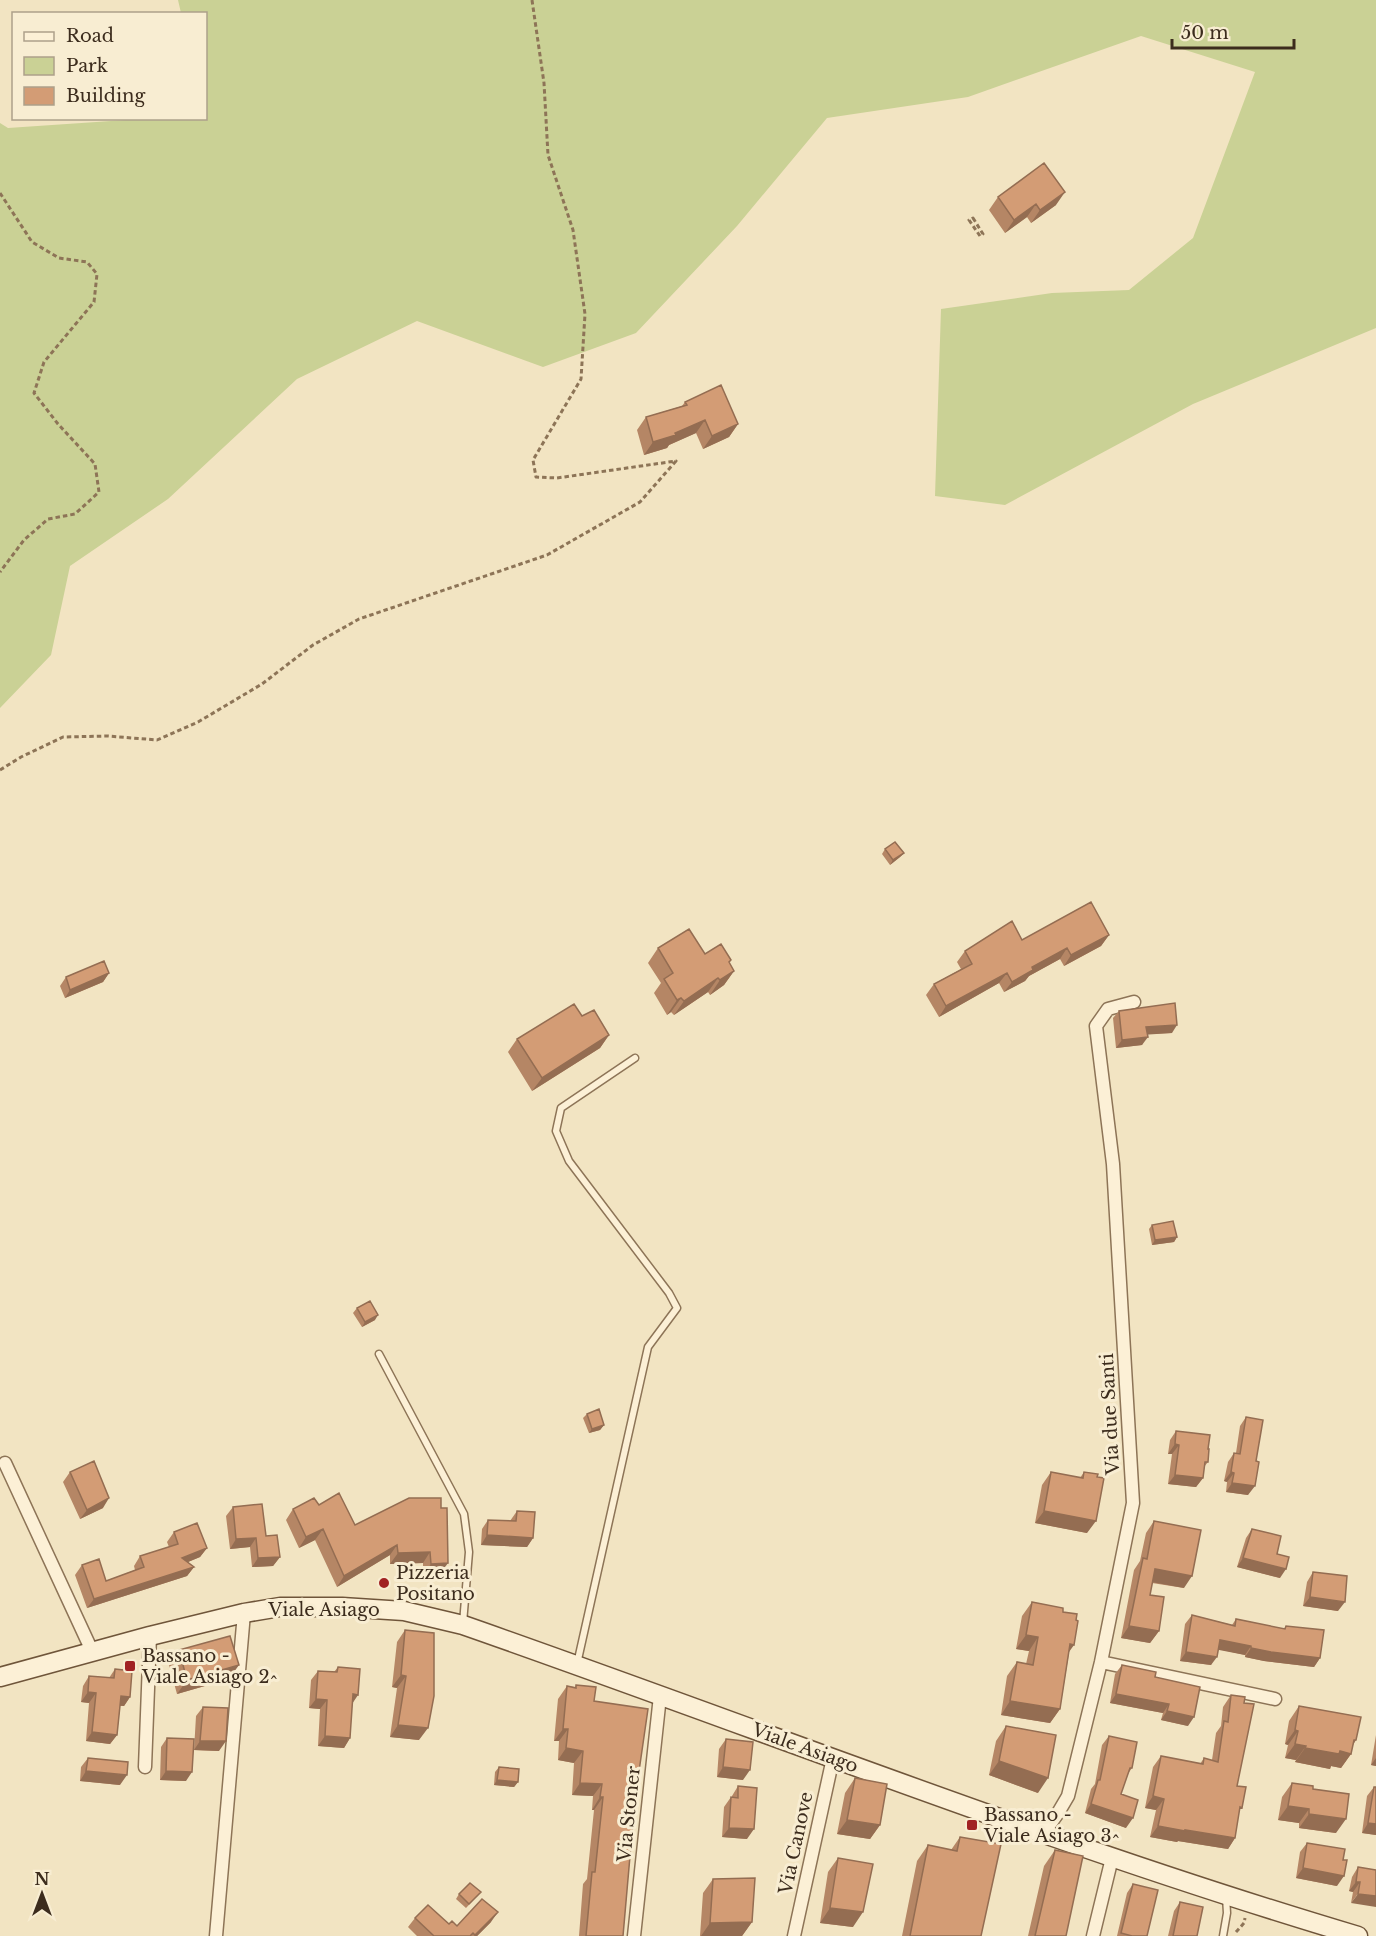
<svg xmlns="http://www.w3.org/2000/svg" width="1376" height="1936" font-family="'Libre Baskerville',serif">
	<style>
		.green { fill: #cad195 }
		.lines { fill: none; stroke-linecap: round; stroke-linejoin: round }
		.lane-casing { stroke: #8d7457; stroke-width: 9 }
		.street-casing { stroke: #8d7457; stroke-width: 15 }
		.secondary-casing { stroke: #6f553a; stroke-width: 21 }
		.path { stroke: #8d7457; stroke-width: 3; stroke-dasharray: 4.5 3; stroke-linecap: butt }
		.lane { stroke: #fcf0d6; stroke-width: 6 }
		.street { stroke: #fcf0d6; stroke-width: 12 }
		.secondary { stroke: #fcf0d6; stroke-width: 18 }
		.wall { fill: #b58665 }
		.shaded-wall { fill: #946d52 }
		.building { fill: #d39c75; stroke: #946d52; stroke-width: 1.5 }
		.poi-dot { fill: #a12223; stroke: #f8edd2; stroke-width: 2 }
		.labels { text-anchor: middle; stroke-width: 6; stroke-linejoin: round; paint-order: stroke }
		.street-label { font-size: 18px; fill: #3c2c1d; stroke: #f8edd2 }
		.poi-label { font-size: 18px; fill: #3c2c1d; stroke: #f8edd2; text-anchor: start }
	</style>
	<rect width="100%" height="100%" fill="#f2e4c2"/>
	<path class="green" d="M178 0H1376V328L1193 404 1005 505 935 496 941 309 1052 293 1129 290 1193 238 1255 72 1141 36 968 97 827 118 737 226 636 333 543 367 417 321 297 379 168 499 70 566 51 655 0 708V123L8 128 155 118H206V14L181 13Z"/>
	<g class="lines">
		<defs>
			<path id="lane" d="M379 1354 464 1514 469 1552 463 1623
				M577 1664 648 1347 677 1308 669 1293 569 1161 556 1131 561 1108 635 1058
				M1223 1936 1227 1913 1226 1897"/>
			<path id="street" d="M5 1463 92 1651
				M1101 1662 1275 1699
				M145 1767 150 1636
				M1043 1834 1058 1813 1068 1796 1101 1662 1133 1503 1113 1164 1096 1026 1108 1009 1134 1002
				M216 1936 244 1613
				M634 1936 660 1696
				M794 1936 833 1758
				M1093 1936 1112 1858"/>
			<path id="secondary" d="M0 1677 150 1636 244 1613 280 1607H342L404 1611 463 1625C761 1729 1055 1846 1358 1936"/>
		</defs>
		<use href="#lane" class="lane-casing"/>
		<use href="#street" class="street-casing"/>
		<use href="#secondary" class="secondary-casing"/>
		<path class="path" d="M0 193 32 242 59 258 87 262 97 274 94 302 44 362 34 393 58 424 95 464 99 492 75 514 48 519 24 540 0 572
			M973 218 983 234 980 236 969 220Z
			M0 770 21 757 63 737 108 736 157 740 198 722 262 684 313 645 359 619 547 555 640 502 676 461 557 478 536 477 533 460 581 379 585 314 573 230 548 155 544 83 532 0
			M1236 1932 1244 1923 1245 1918"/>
		<use href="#lane" class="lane"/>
		<use href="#street" class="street"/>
		<use href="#secondary" class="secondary"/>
	</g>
	<path class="wall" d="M998 197 1056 205 1031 223 1027 217 1005 233 989 210Z
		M685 402 738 424 729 437 703 449 696 433 669 445 667 448 644 455 637 430 646 417 682 406Z
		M885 849 904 853 900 857 890 865 882 854Z
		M1109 935 1101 946 1064 966 1060 959 1029 976 1025 981 1004 992 999 983 939 1017 926 995 934 984 961 969 957 962 965 951 1022 940Z
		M658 948 705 954 731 960 729 963 734 971 724 985 710 995 708 992 674 1015 671 1012 667 1015 654 993 661 983 648 963Z
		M109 973 103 982 65 998 60 986 66 977Z
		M1119 1011 1172 1033 1147 1034 1142 1045 1116 1048 1113 1018Z
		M582 1016 609 1035 600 1048 532 1091 508 1052 517 1039Z
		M1152 1225 1177 1237 1174 1242 1152 1245 1149 1229Z
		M357 1308 375 1320 362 1327 353 1313Z
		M587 1414 604 1425 600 1430 589 1433 583 1418Z
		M1246 1417 1256 1461 1248 1495 1226 1492 1227 1482 1224 1481 1228 1462 1234 1453H1236L1240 1426Z
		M1176 1431 1208 1449V1462L1204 1467 1203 1478 1196 1487 1168 1484 1172 1454H1168L1170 1440Z
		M70 1472 103 1508 80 1519 63 1482Z
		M1051 1472 1080 1478 1084 1472 1097 1477 1087 1533 1035 1523 1042 1485Z
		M409 1498 440 1574 423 1575V1563L390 1564V1555L337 1587 315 1540 299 1548 286 1520 293 1509 319 1505 355 1525Z
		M233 1507 266 1536 280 1557 273 1566 252 1567 250 1547 230 1549 226 1516Z
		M517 1511 533 1538 527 1547 481 1545 482 1529 488 1520 510 1521Z
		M1154 1521 1184 1588 1152 1583 1150 1595 1159 1631 1150 1643 1121 1638 1134 1570 1140 1561 1146 1533Z
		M1252 1529 1277 1554 1280 1578 1237 1567 1246 1538Z
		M174 1532 207 1548 200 1557 188 1562 194 1567 187 1576 87 1608 75 1575 82 1565 106 1581 135 1570 134 1566 140 1556 169 1547 167 1542Z
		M1313 1572 1338 1611 1303 1606 1307 1582Z
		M1032 1602 1063 1612 1069 1653 1060 1709 1050 1723 1001 1715 1007 1676 1017 1662 1026 1664 1029 1651 1016 1649 1022 1616Z
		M1192 1615 1232 1625 1236 1619 1284 1629 1286 1626 1320 1658 1314 1667 1264 1661 1245 1657V1655L1218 1649 1211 1665 1180 1661 1185 1624Z
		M405 1630 419 1740 390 1737 397 1688 392 1687 397 1642Z
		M179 1650 229 1679 177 1694 169 1665Z
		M1122 1665 1155 1677 1188 1726 1161 1720 1163 1713 1110 1703 1115 1674Z
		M338 1667 352 1703 350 1738 344 1748 318 1746 320 1709 309 1708 311 1680 318 1671 334 1672Z
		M115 1669 130 1697 124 1706H120L117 1735 110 1744 86 1741 89 1703 81 1702 83 1686 89 1676 109 1678Z
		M576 1685 594 1701 635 1799 623 1936H579L583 1884 587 1879 594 1810H592L593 1796 572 1795 574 1763 558 1760 559 1741H554L558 1699 567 1686 575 1687Z
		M1231 1695 1239 1811 1235 1838 1228 1849 1178 1841 1177 1842 1150 1837 1156 1810 1145 1808 1153 1767 1161 1756 1200 1764 1204 1758 1212 1760 1216 1733 1221 1726 1223 1707Z
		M1299 1706 1353 1745 1351 1754 1341 1768 1331 1766 1330 1769 1295 1762 1296 1760 1285 1758 1288 1745 1285 1744 1289 1721Z
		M203 1707 219 1751 194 1750 196 1716Z
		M1006 1726 1038 1793 989 1775 996 1741Z
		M1376 1735V1766L1371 1765Z
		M1109 1736 1132 1768 1127 1775 1121 1794 1126 1828 1085 1813 1091 1789 1095 1784 1102 1745Z
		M167 1738 186 1781 160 1780 161 1747Z
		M726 1739 743 1780 717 1777 719 1749Z
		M88 1758 120 1785 80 1781 81 1767Z
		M499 1767 518 1782 514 1787 494 1785 495 1772Z
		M855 1778 880 1825 870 1839 837 1834 845 1793Z
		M1292 1783 1313 1789 1336 1833 1299 1828V1823L1278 1820 1282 1797Z
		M738 1786 747 1839 722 1837 724 1807 731 1797H732V1796Z
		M1374 1787H1376V1835L1362 1833 1367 1796Z
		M960 1837 981 1936H902L917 1861 928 1845 951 1850Z
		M1307 1843 1337 1886 1296 1878 1300 1852Z
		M1055 1850 1066 1936H1028L1044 1866Z
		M838 1858 853 1927 820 1923 828 1872Z
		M1358 1867 1376 1870 1351 1903 1353 1892 1349 1891 1352 1877Z
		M713 1879 752 1922 742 1936H700L703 1893Z
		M1133 1884 1147 1936H1117L1127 1893Z
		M481 1892 466 1908 456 1899 459 1894Z
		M1180 1902 1197 1936H1168L1174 1911Z
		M415 1918 457 1926 491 1922 477 1936H417L408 1927Z"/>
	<path class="shaded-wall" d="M1065 192 1056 205 1031 223 1040 210Z
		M1036 204 1027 217 1005 233 1014 220Z
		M705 420 696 433 669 445 667 448 644 455 653 442 675 433Z
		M738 424 729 437 703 449 712 436Z
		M904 853 900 857 890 865 893 860Z
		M1109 935 1101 946 1064 966 1071 955Z
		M1067 948 1060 959 1029 976 1025 981 1004 992 1012 982 1032 967Z
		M734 971 724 985 710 995 720 980Z
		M109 973 103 982 65 998 70 990Z
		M1007 973 999 983 939 1017 946 1006Z
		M718 978 708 992 674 1015 684 1001Z
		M681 998 671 1012 667 1015 677 1000Z
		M1177 1025 1172 1033 1141 1035 1146 1027Z
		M609 1035 600 1048 532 1091 542 1078Z
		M1148 1037 1142 1045 1116 1048 1122 1040Z
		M1177 1237 1174 1242 1152 1245 1155 1240Z
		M378 1315 375 1320 362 1327 365 1322Z
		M604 1425 600 1430 589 1433 592 1429Z
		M1175 1444 1179 1445 1172 1454H1168Z
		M1231 1472 1234 1473 1227 1482 1224 1481Z
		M1175 1475 1203 1478 1196 1487 1168 1484Z
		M1232 1483 1255 1486 1248 1495 1226 1492Z
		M109 1498 103 1508 80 1519 87 1510Z
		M1044 1511 1096 1521 1087 1533 1035 1523Z
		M323 1529 315 1540 299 1548 306 1537Z
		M487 1535 533 1538 527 1547 481 1545Z
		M256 1538 250 1547 230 1549 236 1539Z
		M397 1545 390 1555 337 1587 344 1576Z
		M207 1548 200 1557 176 1567 182 1558Z
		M430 1552 423 1563 390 1564 398 1553Z
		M280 1557 273 1566 252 1567 258 1558Z
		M1243 1558 1286 1569 1280 1578 1237 1567Z
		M448 1563 440 1574 423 1575 431 1564Z
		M194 1567 187 1576 87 1608 94 1599Z
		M1155 1569 1192 1576 1184 1588 1146 1581Z
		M1310 1597 1345 1602 1338 1611 1303 1606Z
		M1129 1626 1159 1631 1150 1643 1121 1638Z
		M1026 1635 1038 1637 1029 1651 1016 1649Z
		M1220 1640 1251 1646 1245 1655 1214 1649Z
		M1070 1644 1074 1645 1064 1659Z
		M1251 1648 1320 1658 1314 1667 1264 1661 1245 1657Z
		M1186 1652 1217 1657 1211 1665 1180 1661Z
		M239 1665 229 1679 177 1694 187 1680Z
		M401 1675 406 1676 397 1688 392 1687Z
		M88 1692 96 1693 89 1703 81 1702Z
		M353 1694 358 1695 352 1704Z
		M1116 1694 1169 1704 1163 1713 1110 1703Z
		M121 1696 130 1697 124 1706 114 1705Z
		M316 1699 327 1700 320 1709 309 1708Z
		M1010 1701 1060 1709 1050 1723 1001 1715Z
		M1167 1711 1194 1717 1188 1726 1161 1720Z
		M398 1725 428 1728 419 1740 390 1737Z
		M563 1729H568L559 1741H554Z
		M1295 1730 1298 1731 1288 1745 1285 1744Z
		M92 1732 117 1735 110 1744 86 1741Z
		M325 1736 350 1738 344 1748 318 1746Z
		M1354 1740H1356L1348 1753 1351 1754 1341 1768 1331 1766 1330 1769 1295 1762 1305 1748 1340 1751Z
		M200 1741H226L219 1751 194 1750Z
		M1295 1744 1306 1746 1296 1760 1285 1758Z
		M566 1748 583 1751 574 1763 558 1760Z
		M1376 1758V1766L1371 1765Z
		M999 1761 1048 1778 1038 1793 989 1775Z
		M723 1767 750 1770 743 1780 717 1777Z
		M86 1771 127 1775 120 1785 80 1781Z
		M166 1771 192 1772 186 1781 160 1780Z
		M497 1780 518 1782 514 1787 494 1785Z
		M580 1783 602 1784 593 1796 572 1795Z
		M1153 1796 1164 1799 1156 1810 1145 1808Z
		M600 1797H603L594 1810H592Z
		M1091 1804 1133 1818 1126 1828 1085 1813Z
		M1288 1806 1309 1809 1299 1823 1278 1820Z
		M1309 1814 1346 1819 1336 1833 1299 1828Z
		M847 1820 880 1825 870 1839 837 1834Z
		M1368 1823 1376 1824V1835L1362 1833Z
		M1158 1826 1235 1838 1228 1849 1178 1841 1177 1842 1150 1837Z
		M729 1828 754 1829 747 1839 722 1837Z
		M1303 1868 1344 1876 1337 1886 1296 1878Z
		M1356 1882H1360L1353 1892 1349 1891Z
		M1358 1894 1376 1896V1907L1351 1903Z
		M830 1908 863 1912 853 1927 820 1923Z
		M498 1912 491 1922 477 1936H474Z
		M752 1922 742 1936H701L710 1923Z"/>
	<path class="building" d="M1044 163 1065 192 1040 210 1036 204 1014 220 998 197Z
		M721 385 738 424 712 436 705 420 675 433 676 435 653 442 646 417 687 405 685 402Z
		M895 842 904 853 893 860 885 849Z
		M1091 902 1109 935 1071 955 1067 948 1032 967 1033 970 1012 982 1007 973 946 1006 934 984 972 964 965 951 1012 921 1022 940Z
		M689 929 705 954 721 944 731 960 729 962 734 971 720 980 718 978 684 1001 681 998 677 1000 664 979 673 973 658 948Z
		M104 961 109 973 70 990 66 977Z
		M1175 1003 1177 1025 1146 1027 1148 1037 1122 1040 1119 1011Z
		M574 1004 582 1016 594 1010 609 1035 542 1078 517 1039Z
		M1173 1221 1177 1237 1155 1240 1152 1225Z
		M370 1301 378 1315 365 1322 357 1308Z
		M599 1409 604 1425 592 1429 587 1414Z
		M1246 1417 1263 1420 1256 1461 1259 1462 1255 1486 1232 1483 1234 1473 1231 1472 1234 1453 1240 1454Z
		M1176 1431 1210 1435 1208 1449H1209L1208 1462H1205L1203 1478 1175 1475 1179 1445 1175 1444Z
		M94 1461 109 1498 87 1510 70 1472Z
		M1051 1472 1083 1478 1084 1472 1098 1474 1097 1477 1104 1478 1096 1521 1044 1511Z
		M339 1493 355 1525 409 1498H441V1508H447L448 1563 431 1564 430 1552 398 1553 397 1545 344 1576 323 1529 306 1537 293 1509 314 1498 319 1505Z
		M262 1504 266 1536 277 1535 280 1557 258 1558 256 1538 236 1539 233 1507Z
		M517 1511 535 1512 533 1538 487 1535 488 1520 516 1521Z
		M1154 1521 1201 1530 1192 1576 1155 1569 1150 1595 1164 1597 1159 1631 1129 1626 1143 1558 1147 1559Z
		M197 1523 207 1548 182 1558 194 1567 94 1599 82 1565 99 1559 106 1581 144 1567 140 1556 178 1544 174 1532Z
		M1252 1529 1281 1536 1277 1554 1289 1557 1286 1569 1243 1558Z
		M1313 1572 1347 1576 1345 1602 1310 1597Z
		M1032 1602 1063 1608V1612L1077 1614 1076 1620 1078 1621 1074 1645 1070 1644 1060 1709 1010 1701 1017 1662 1033 1665 1038 1637 1026 1635Z
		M1192 1615 1235 1626 1236 1619 1285 1629 1286 1626 1324 1630 1320 1658 1271 1652 1251 1648V1646L1220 1640 1217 1657 1186 1652Z
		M405 1630 434 1633V1696L428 1728 398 1725 406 1676 401 1675Z
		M230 1636 239 1665 187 1680 179 1650Z
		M1122 1665 1156 1672 1155 1677 1200 1687 1194 1717 1167 1711 1169 1704 1116 1694Z
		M338 1667 360 1669 358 1695 353 1694 350 1738 325 1736 327 1700 316 1699 318 1671 337 1672Z
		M115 1669 132 1671 130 1697 121 1696 117 1735 92 1732 96 1693 88 1692 89 1676 114 1678Z
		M576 1685 596 1687 594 1701 648 1709 635 1799 623 1936H586L592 1872H595L603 1797H600L602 1784 580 1783 583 1751 566 1748 568 1729H563L567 1686 576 1688Z
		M1231 1695 1245 1697 1244 1703 1254 1704 1237 1786 1246 1787 1242 1808 1240 1807 1235 1838 1185 1830V1831L1158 1826 1164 1799 1153 1796 1161 1756 1203 1764 1204 1758 1218 1762 1224 1721 1228 1722Z
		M1299 1706 1361 1717 1356 1740H1354L1351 1754 1340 1751 1339 1754 1305 1748 1306 1746 1295 1744 1298 1731 1295 1730Z
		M203 1707 228 1708 226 1741H200Z
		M1006 1726 1056 1735 1048 1778 999 1761Z
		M1109 1736 1137 1742 1132 1768H1130L1121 1794 1138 1800 1133 1818 1091 1804 1098 1780H1100Z
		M167 1738 194 1739 192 1772 166 1771Z
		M726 1739 753 1742 750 1770 723 1767Z
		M88 1758 128 1762 127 1775 86 1771Z
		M499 1767 519 1769 518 1782 497 1780Z
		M855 1778 887 1784 880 1825 847 1820Z
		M1292 1783 1313 1786V1789L1349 1794 1346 1819 1309 1814V1809L1288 1806Z
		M738 1786 757 1788 754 1829 729 1828 731 1797 738 1798Z
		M1374 1787H1376V1824L1368 1823Z
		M960 1837 1001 1844 981 1936H910L928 1845 957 1851Z
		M1307 1843 1345 1849 1343 1860H1347L1344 1876 1303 1868Z
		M1055 1850 1083 1856 1066 1936H1035Z
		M838 1858 873 1864 863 1912 830 1908Z
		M1358 1867 1376 1870V1896L1358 1894 1360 1882H1356Z
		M755 1878 752 1922 710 1923 713 1879Z
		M470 1883 481 1892 469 1904 459 1894Z
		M1133 1884 1158 1890 1147 1936H1132L1121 1933Z
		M482 1899 498 1912 475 1935 473 1933 470 1936H434L415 1918 428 1905 449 1924 452 1921 457 1926Z
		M1180 1902 1203 1907 1197 1936H1173Z"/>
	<g class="poi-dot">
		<circle cx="384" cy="1583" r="6"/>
		<rect x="124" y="1660" width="12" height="12" rx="3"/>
		<rect x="966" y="1819" width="12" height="12" rx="3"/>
	</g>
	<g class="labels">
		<g class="street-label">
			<text transform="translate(1110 1414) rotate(-93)" y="6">Via due Santi</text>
			<text x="324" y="1616">Viale Asiago</text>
			<text transform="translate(805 1748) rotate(20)" y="6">Viale Asiago</text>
			<text transform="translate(629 1814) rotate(-84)" y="6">Via Stoner</text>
			<text transform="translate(796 1843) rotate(-78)" y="6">Via Canove</text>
		</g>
		<g class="poi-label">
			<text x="396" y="1579">Pizzeria<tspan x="396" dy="21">Positano</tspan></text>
			<text x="142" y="1662">Bassano -<tspan x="142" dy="21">Viale Asiago 2^</tspan></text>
			<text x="984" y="1821">Bassano -<tspan x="984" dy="21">Viale Asiago 3^</tspan></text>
		</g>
	</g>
	<rect x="12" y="12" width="195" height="108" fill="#f8edd2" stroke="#ada08a" stroke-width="1.5"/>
	<rect x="24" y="32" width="30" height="9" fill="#fcf0d6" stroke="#ada08a" stroke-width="1.5"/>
	<text x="66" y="42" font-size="18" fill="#3c2c1d">Road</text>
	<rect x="24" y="57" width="30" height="18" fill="#cad195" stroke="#ada08a" stroke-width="1.5"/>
	<text x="66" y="72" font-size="18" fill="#3c2c1d">Park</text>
	<rect x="24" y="87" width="30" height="18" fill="#d39c75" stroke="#ada08a" stroke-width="1.5"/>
	<text x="66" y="102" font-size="18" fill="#3c2c1d">Building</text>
	<g transform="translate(42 1894)" stroke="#f8edd2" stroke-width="4.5" paint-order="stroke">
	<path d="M0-4.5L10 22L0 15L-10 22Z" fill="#3c2c1d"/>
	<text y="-9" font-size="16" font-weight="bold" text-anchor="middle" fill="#3c2c1d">N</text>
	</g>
	<path d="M1172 39v9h122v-9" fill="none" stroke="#3c2c1d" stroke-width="3"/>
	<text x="1181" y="39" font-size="18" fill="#3c2c1d" stroke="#f8edd2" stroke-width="4.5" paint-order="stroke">50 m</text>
</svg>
